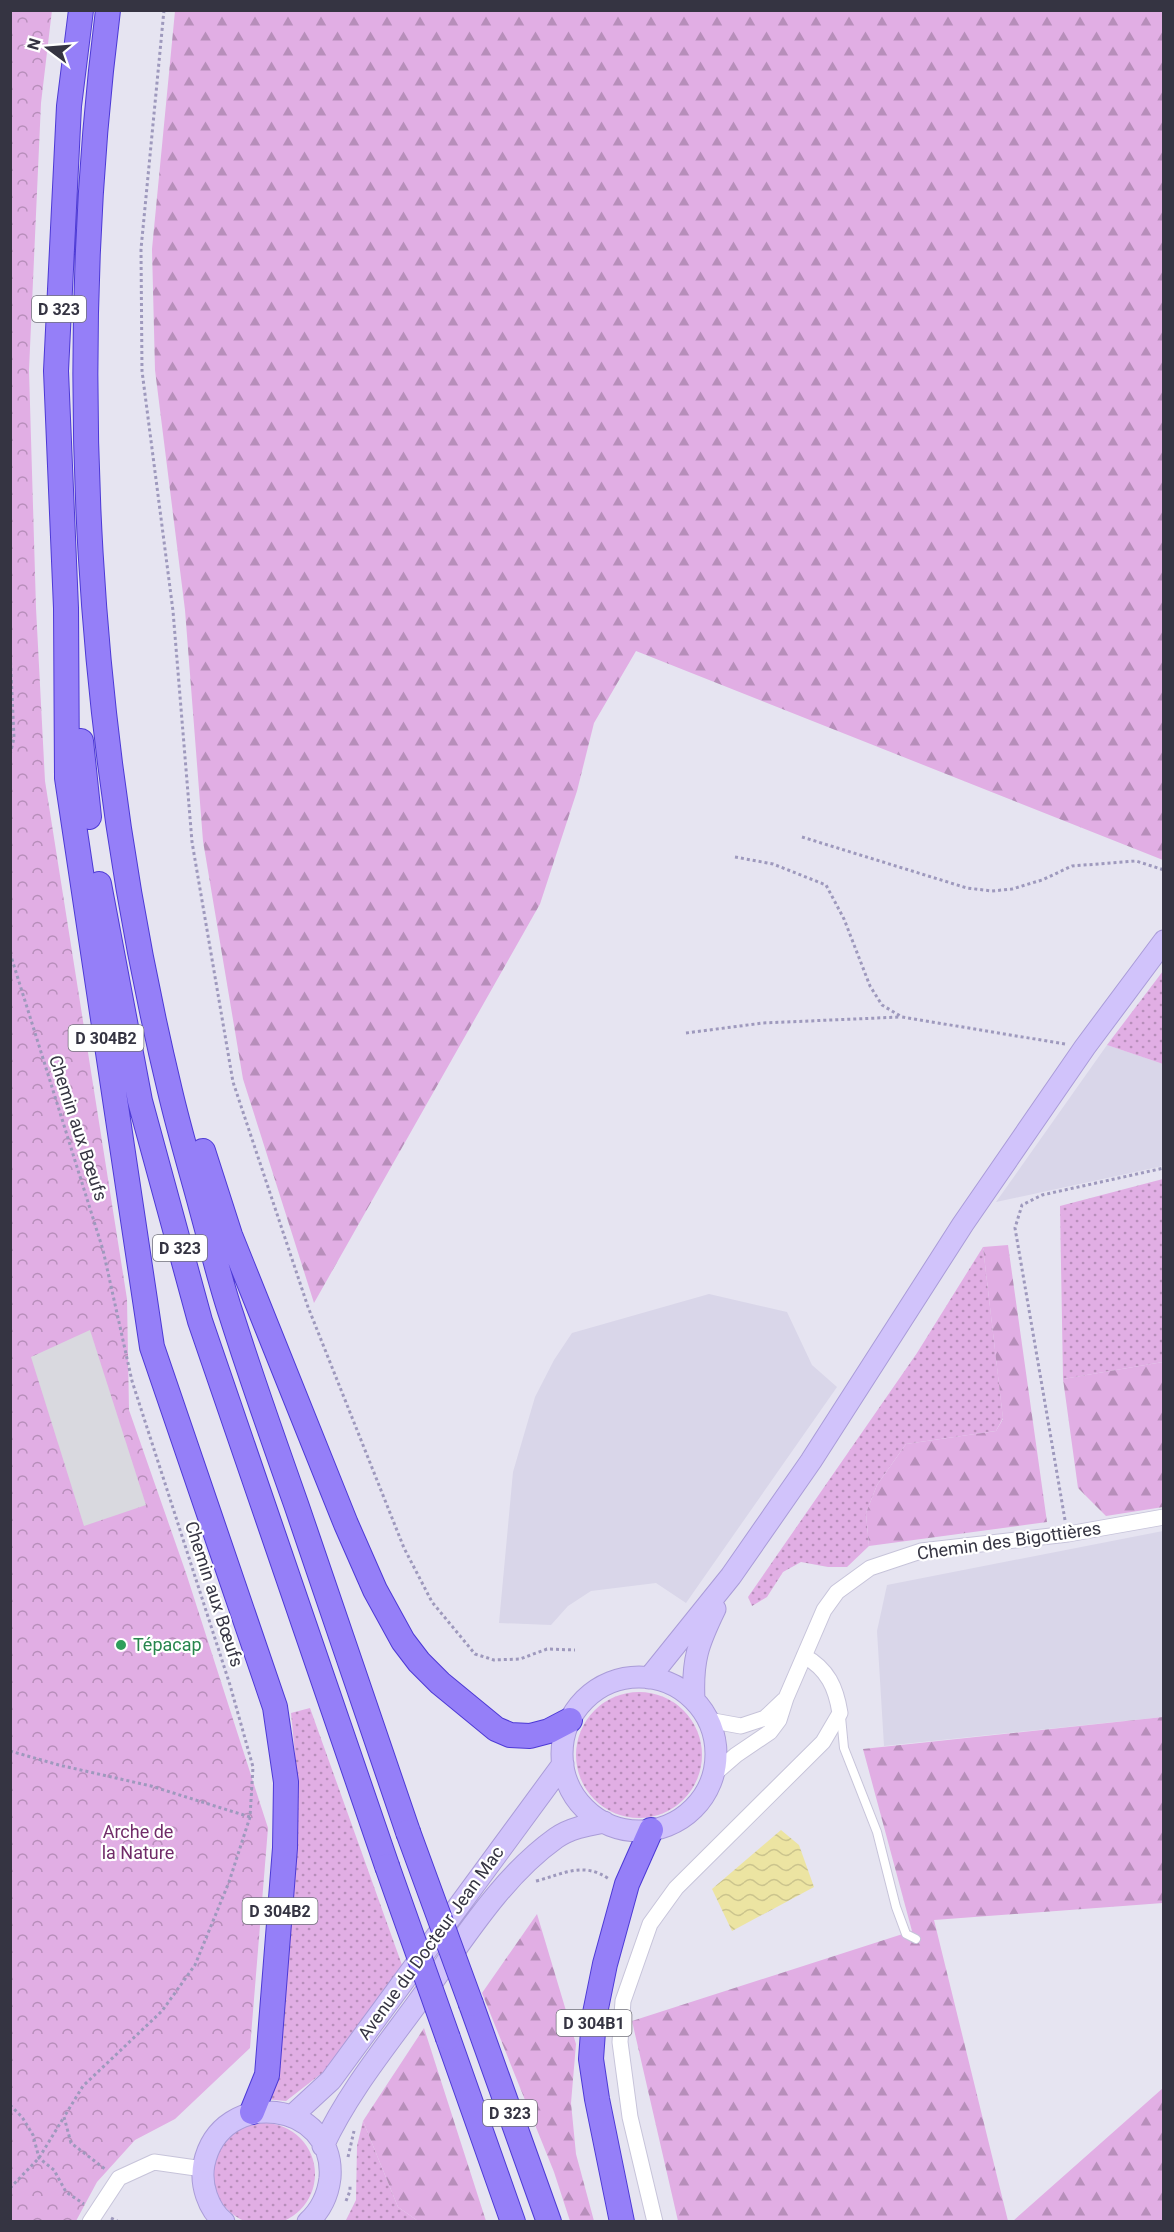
<svg xmlns="http://www.w3.org/2000/svg" width="1174" height="2232" font-family="Roboto,sans-serif">
	<style>
		.residential { fill: #d9d6e9 }
		.grass { fill: url(#grass-dots) }
		.forest { fill: url(#forest-firs) }
		.park { fill: url(#park-crowns) }
		.parking { fill: #d9d9df }
		.water { fill: url(#water-waves) }
		.lines { fill: none; stroke-linecap: round; stroke-linejoin: round }
		.service-casing { stroke: #c7c4da; stroke-width: 10 }
		.minor-casing { stroke: #c7c4da; stroke-width: 17 }
		.secondary-casing { stroke: #aa9cd8; stroke-width: 23 }
		.trunk-casing { stroke: #4d3ad5; stroke-width: 26 }
		.path { stroke: #9e99bd; stroke-width: 3; stroke-dasharray: 3 3; stroke-linecap: butt }
		.service { stroke: #fff; stroke-width: 8 }
		.minor { stroke: #fff; stroke-width: 15 }
		.secondary { stroke: #d1c3fb; stroke-width: 21 }
		.trunk { stroke: #957ff8; stroke-width: 24 }
		.trunk-bridge-casing { stroke: #4d3ad5; stroke-width: 26; stroke-linecap: butt }
		.trunk-bridge { stroke: #957ff8; stroke-width: 24 }
		.leisure-dot { fill: #2e9e5b; stroke: #fff; stroke-width: 2 }
		.labels { text-anchor: middle; stroke-width: 4.5; stroke-linejoin: round; paint-order: stroke }
		.shield { fill: #fff; stroke: #72717b; stroke-width: 1.5 }
		.shield-label { font-size: 16px; font-weight: bold; fill: #353442 }
		.street-label { font-size: 18px; fill: #353442; stroke: #fff }
		.leisure-label { font-size: 18px; fill: #27864d; stroke: #fff; text-anchor: start }
		.park-label { font-size: 18px; fill: #702b68; stroke: #fff }
	</style>
	<defs>
		<pattern id="grass-dots" width="8" height="8" patternUnits="userSpaceOnUse" patternTransform="scale(1.5)"><rect width="8" height="8" fill="#e1aee4"/><path d="M2 2h.1M6 6h.1" fill="none" stroke="#b78eba" stroke-width="1.8" stroke-linecap="round"/></pattern>
		<pattern id="forest-firs" width="22" height="20" patternUnits="userSpaceOnUse" patternTransform="scale(1.5)"><rect width="22" height="20" fill="#e1aee4"/><path d="M5 1l3.5 6h-7zM16 11l3.5 6h-7z" fill="#b78eba"/></pattern>
		<pattern id="park-crowns" width="20" height="18" patternUnits="userSpaceOnUse" patternTransform="scale(1.5)"><rect width="20" height="18" fill="#e1aee4"/><path d="M2 6a3 3 0 1 1 6 0M12 15a3 3 0 1 1 6 0" fill="none" stroke="#b78eba"/></pattern>
		<pattern id="water-waves" width="16" height="10" patternUnits="userSpaceOnUse" patternTransform="scale(1.5)"><rect width="16" height="10" fill="#ece4a2"/><path d="M0 5q4-4 8 0t8 0" fill="none" stroke="#cbc48d"/></pattern>
	</defs>
	<rect width="100%" height="100%" fill="#e6e4f1"/>
	<path class="residential" d="M1107 1045 1163 1064V1166L996 1202Z
		M709 1294 787 1312 812 1365 837 1387 686 1603 656 1583 591 1591 568 1606 551 1625 499 1623 513 1472 535 1397 554 1360 572 1333Z
		M1163 1531V1717L884 1746 877 1631 887 1585Z"/>
	<path class="grass" d="M1163 971V1064L1107 1045Z
		M1163 1179V1362L1063 1379 1060 1206Z
		M983 1247 1003 1418 996 1431 906 1444 877 1485 866 1513 869 1546 847 1567H828L801 1562 783 1572 767 1597 752 1606 748 1597 917 1353Z
		M576 1755a63 63 0 1 1 126 0a63 63 0 1 1-126 0Z
		M310 1708 402 1965 326 2070 286 2101 265 2099 291 1920 295 1754 291 1713Z
		M363 2121 398 2207 418 2221 345 2222 356 2200 357 2146Z
		M213 2174a51 51 0 1 1 102 0a51 51 0 1 1-102 0Z"/>
	<path class="forest" d="M175 11H1163V860L636 651 594 723 577 791 540 904 314 1303 243 1079 203 841 185 610 155 370 152 249Z
		M1008 1245 1047 1522 869 1546 866 1513 877 1485 906 1444 996 1431 1003 1419 983 1247Z
		M1163 1362V1507L1106 1516 1078 1488 1063 1379Z
		M1163 1717V1903L934 1920 1008 2221H678L632 2021 912 1931 863 1749Z
		M537 1914 576 2044 571 2103 576 2154 594 2221H570L554 2172 482 1993Z
		M424 2028 486 2221H418L398 2207 363 2121Z
		M1163 2088V2221H1013Z"/>
	<path class="park" d="M52 10 41 103 29 370 36 608 45 781 127 1299 129 1410 186 1573 268 1828 250 2048 175 2119 135 2140 97 2182 76 2221 11 2222 10 11Z"/>
	<path class="parking" d="M90 1330 146 1505 84 1526 31 1357Z"/>
	<path class="water" d="M781 1830 799 1845 814 1887 732 1931 712 1889Z"/>
	<g class="lines">
		<defs>
			<path id="service" d="M841 1717 844 1748 877 1832 896 1907 906 1934 916 1939"/>
			<path id="minor" d="M708 1720 741 1726 765 1718 784 1700
				M713 1775 736 1755 770 1732 779 1720 786 1698 824 1610 837 1592 870 1568 921 1551 1068 1534 1164 1517
				M90 2222 119 2178 154 2162 203 2169
				M655 2222 630 2117 620 2042 623 2001 650 1924 676 1888 823 1742 840 1713C836 1688 828 1669 804 1656"/>
			<path id="secondary" d="M562 1754a77 77 0 1 1 154 0a77 77 0 1 1-154 0Z
				M649 1678 731 1576 811 1461 963 1224 1085 1047 1164 941
				M694 1700C692 1660 698 1644 715 1609
				M292 2116 331 2080 563 1764
				M323 2146C348 2092 387 2045 421 1998 462 1942 500 1878 556 1838 570 1828 588 1825 604 1822
				M224 2222C208 2209 200 2184 204 2164 221 2085 336 2101 330 2178 328 2195 321 2210 308 2222"/>
			<path id="trunk" d="M81 10 69 106 56 371 66 608 67 778 152 1347 275 1707 286 1782 285 1848 267 2075 252 2112
				M108 10C63 367 86 742 170 1091 180 1134 193 1176 204 1218 213 1251 221 1285 232 1317 252 1380 274 1442 296 1504 333 1613 371 1723 408 1832
				M81 741 89 817
				M99 884 140 1101 200 1321 387 1866
				M203 1151 230 1235 346 1524 375 1590 403 1641 419 1662 440 1683 496 1729 510 1735 530 1736 549 1731 570 1720
				M471 2004 549 2222
				M448 2038 513 2222
				M622 2222 597 2099 591 2059 594 2018 605 1964 627 1884 651 1830"/>
		</defs>
		<use href="#service" class="service-casing"/>
		<use href="#minor" class="minor-casing"/>
		<use href="#secondary" class="secondary-casing"/>
		<use href="#trunk" class="trunk-casing"/>
		<path class="path" d="M164 10 141 249 142 371 173 611 192 842 233 1082 308 1307 404 1548 432 1602 475 1654 494 1660 520 1659 547 1649 575 1650
			M10 650 14 738 10 755
			M802 837 967 888 992 891 1012 889 1042 880 1072 866 1136 861 1164 870
			M735 857 773 864 826 885 844 919 870 986 882 1005 902 1017 1065 1044
			M10 953 103 1250 132 1381 230 1685 253 1767 250 1817 229 1882 195 1965 162 2011 83 2086 64 2117 71 2143 105 2169
			M686 1033 763 1023 900 1017
			M1065 1520 1015 1228 1022 1205 1042 1195 1164 1168
			M10 1751 59 1765 151 1786 250 1817
			M536 1881C564 1874 583 1861 609 1879
			M10 2105 22 2117 33 2135 39 2158 54 2170 66 2192 84 2204
			M348 2157 354 2131
			M10 2188 39 2158 64 2117
			M346 2201 350 2191V2184
			M111 2218 119 2222"/>
		<use href="#service" class="service"/>
		<use href="#minor" class="minor"/>
		<use href="#secondary" class="secondary"/>
		<use href="#trunk" class="trunk"/>
		<defs>
			<path id="trunk-bridge" d="M408 1832 471 2004
				M387 1866 448 2038"/>
		</defs>
		<use href="#trunk-bridge" class="trunk-bridge-casing"/>
		<use href="#trunk-bridge" class="trunk-bridge"/>
	</g>
	<circle class="leisure-dot" cx="121" cy="1645" r="6"/>
	<g class="labels">
		<g class="shield">
			<rect x="32" y="296" width="54" height="26" rx="4.5"/>
			<rect x="68.5" y="1025" width="75" height="26" rx="4.5"/>
			<rect x="153" y="1235" width="54" height="26" rx="4.5"/>
			<rect x="242.5" y="1898" width="75" height="26" rx="4.5"/>
			<rect x="556.5" y="2010" width="75" height="26" rx="4.5"/>
			<rect x="483" y="2100" width="54" height="26" rx="4.5"/>
		</g>
		<g class="shield-label">
			<text x="59" y="315">D 323</text>
			<text x="106" y="1044">D 304B2</text>
			<text x="180" y="1254">D 323</text>
			<text x="280" y="1917">D 304B2</text>
			<text x="594" y="2029">D 304B1</text>
			<text x="510" y="2119">D 323</text>
		</g>
		<g class="street-label">
			<text transform="translate(78 1128) rotate(72)" y="6">Chemin aux Bœufs</text>
			<text transform="translate(1009 1541) rotate(-8)" y="6">Chemin des Bigottières</text>
			<text transform="translate(214 1594) rotate(72)" y="6">Chemin aux Bœufs</text>
			<text transform="translate(431 1943) rotate(-54)" y="6">Avenue du Docteur Jean Mac</text>
		</g>
		<g class="leisure-label">
			<text x="133" y="1651">Tépacap</text>
		</g>
		<g class="park-label">
			<text x="138" y="1838">Arche de<tspan x="138" dy="21">la Nature</tspan></text>
		</g>
	</g>
	<rect width="1174" height="2232" fill="none" stroke="#353442" stroke-width="24"/>
	<g transform="translate(48 48) rotate(286)" stroke="#ffffff" stroke-width="4.5" paint-order="stroke">
	<path d="M0-4.5L10 22L0 15L-10 22Z" fill="#353442"/>
	<text y="-9" font-size="16" font-weight="bold" text-anchor="middle" fill="#353442">N</text>
	</g>
</svg>
